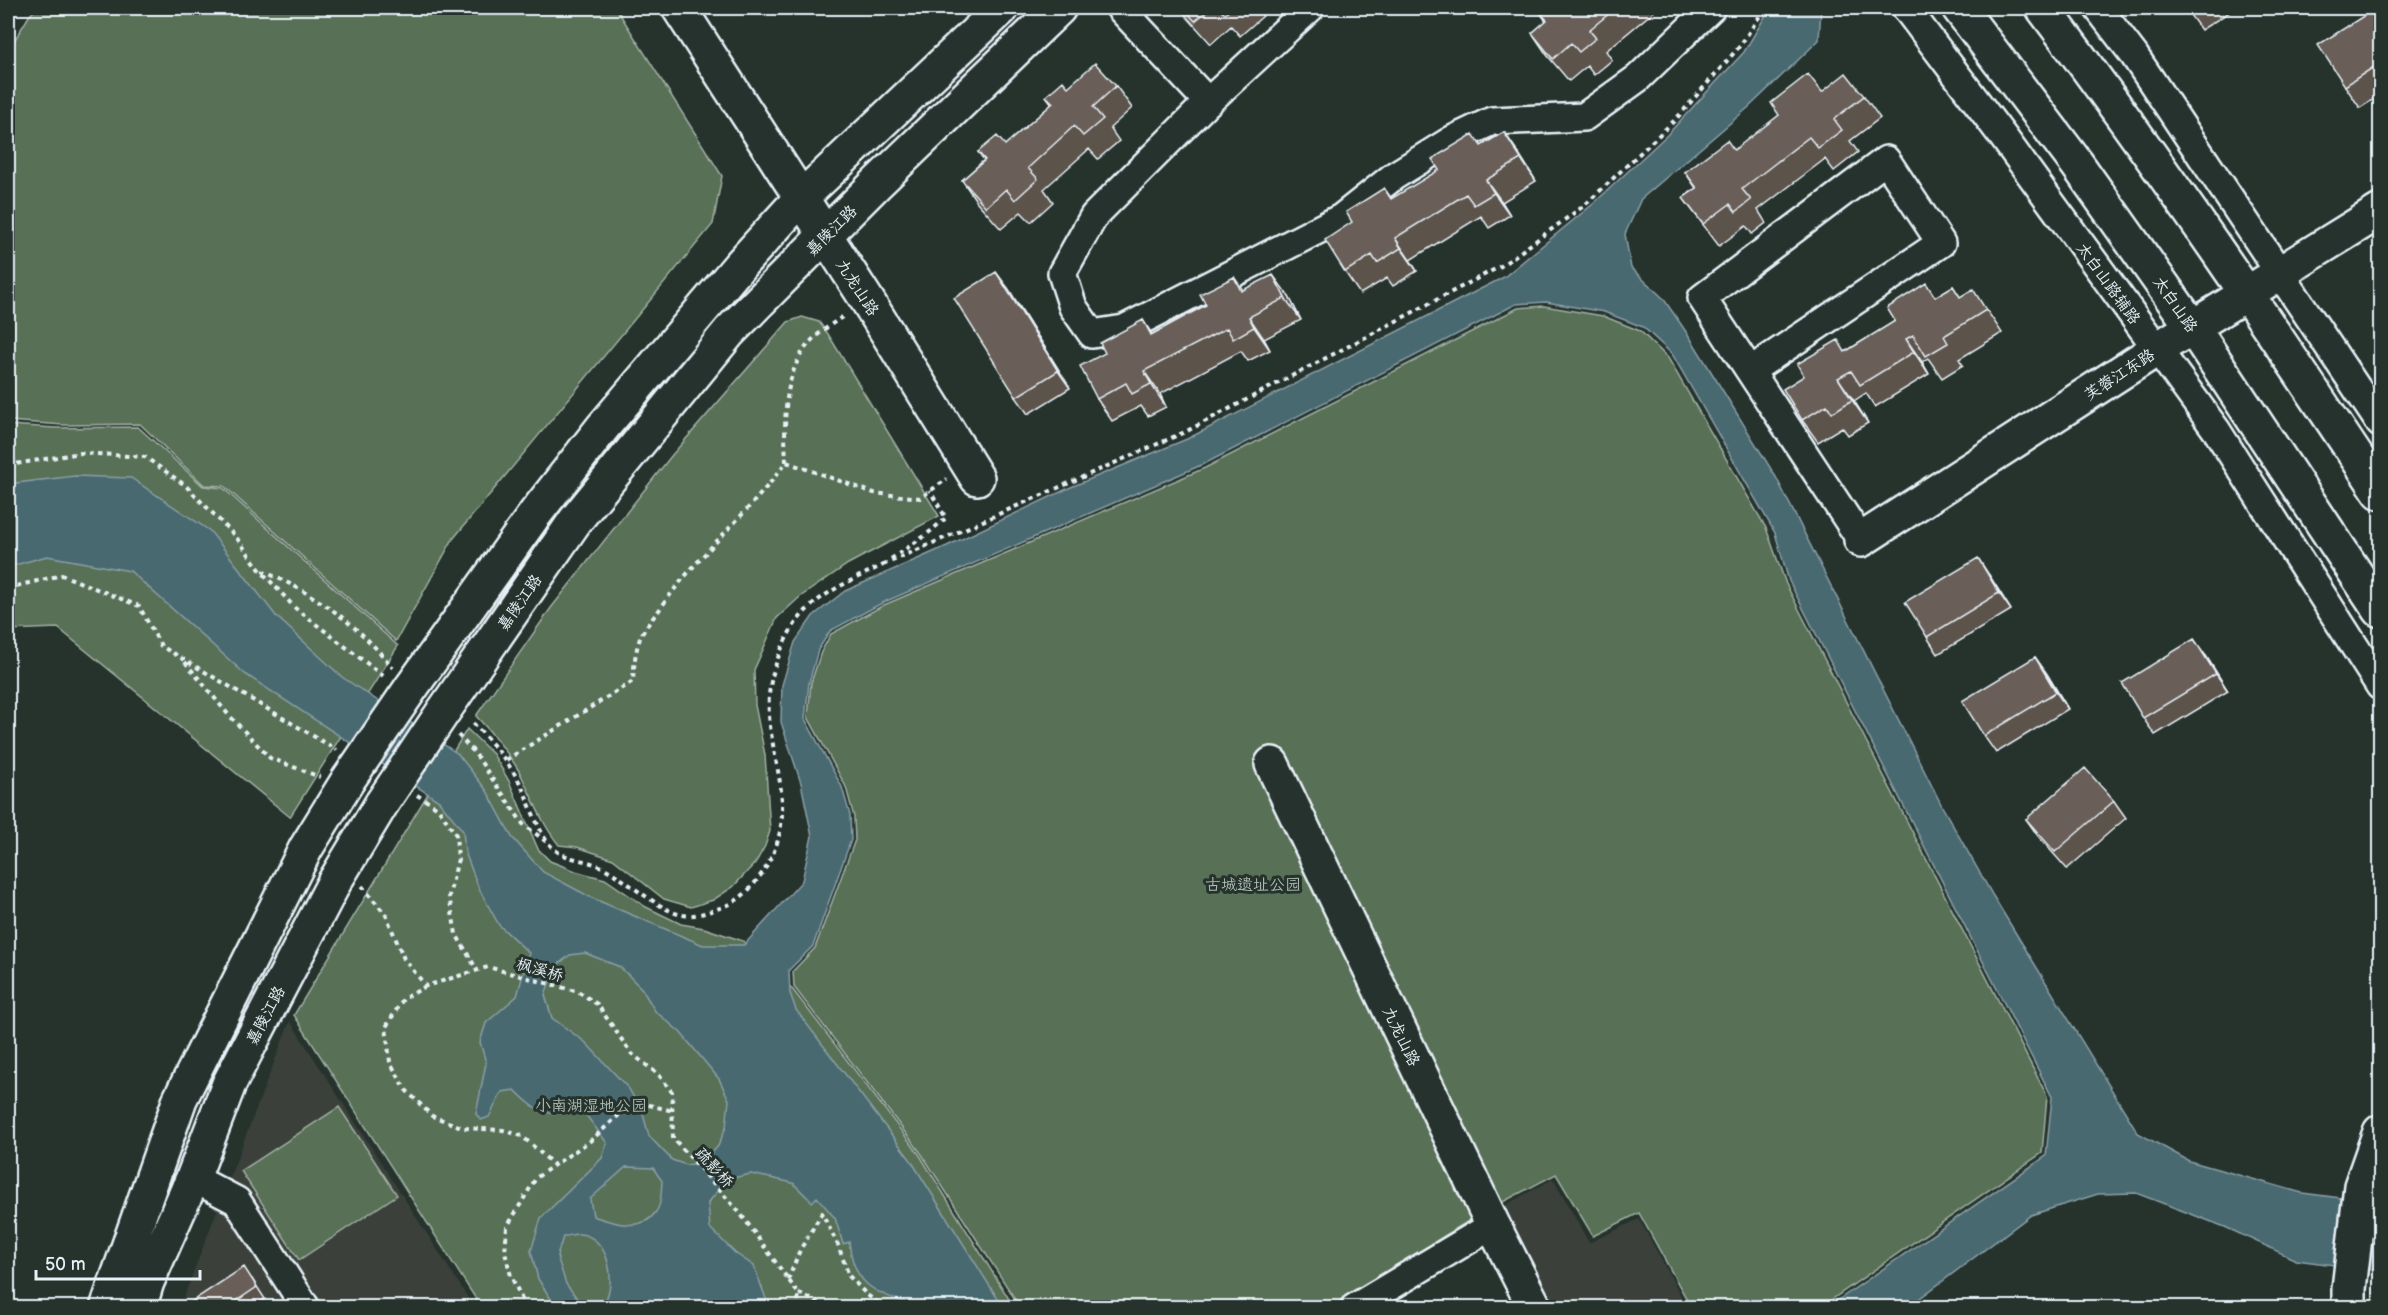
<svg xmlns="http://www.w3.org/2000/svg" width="2388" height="1315" font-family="'Balsamiq Sans','LXGW WenKai TC',sans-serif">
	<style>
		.built { fill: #3b403a }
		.green { fill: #597054; stroke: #a0b0a6; stroke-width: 1.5 }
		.water { fill: #4a6971; stroke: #899fa7; stroke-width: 1.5; fill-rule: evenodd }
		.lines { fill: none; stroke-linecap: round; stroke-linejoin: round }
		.street-casing { stroke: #e8f1f8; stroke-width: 32 }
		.secondary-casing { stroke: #e8f1f8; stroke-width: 38 }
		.path { stroke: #e8f1f8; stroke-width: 4; stroke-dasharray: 4.5 4.5; stroke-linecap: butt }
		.street { stroke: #26332d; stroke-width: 27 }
		.secondary { stroke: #26332d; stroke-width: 33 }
		.secondary-bridge-casing { stroke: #e8f1f8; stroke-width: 38; stroke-linecap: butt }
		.secondary-bridge { stroke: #26332d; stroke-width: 33 }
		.wall { fill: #5c524c; stroke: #e8f1f8; stroke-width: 1.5 }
		.shaded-wall { fill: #4b423e; stroke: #e8f1f8; stroke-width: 1.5 }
		.building { fill: #6b5f58; stroke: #e8f1f8; stroke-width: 1.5 }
		.labels { text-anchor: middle; stroke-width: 6; stroke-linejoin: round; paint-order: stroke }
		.street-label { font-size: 16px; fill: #e8f1f8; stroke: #26332d }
		.park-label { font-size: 16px; fill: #afbdb6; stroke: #26332d }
	</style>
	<rect width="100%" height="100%" fill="#26332d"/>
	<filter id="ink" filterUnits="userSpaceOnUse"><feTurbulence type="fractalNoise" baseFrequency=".0167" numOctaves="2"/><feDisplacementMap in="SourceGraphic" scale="12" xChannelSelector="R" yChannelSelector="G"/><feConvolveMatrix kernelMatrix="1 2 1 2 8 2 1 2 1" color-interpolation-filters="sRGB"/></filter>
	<g filter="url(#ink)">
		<path class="built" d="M290 1021 474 1307H180Z
			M1553 1179 1589 1243 1639 1219 1687 1307H1550L1500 1208Z"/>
		<path class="green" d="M37 8H616L722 176 713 224 453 539 396 641 224 486 204 485 140 424 64 425 8 421V51L29 16Z
			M1544 306 1603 316 1640 331 1668 358 1766 528 1786 584 2047 1096 2042 1153 1821 1307H1691L1639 1213 1593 1236 1556 1174 1476 1216 1332 1307H1020L921 1153 794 987 793 971 815 948 855 840 854 817 846 787 808 717 811 683 821 652 831 634 884 605 1205 468 1518 308Z
			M802 317 819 322 828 334 939 516 848 564 800 597 777 618 754 670 755 705 765 755 770 831 765 846 756 862 733 887 713 900 691 907 664 899 613 859 577 847 559 845C541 823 532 796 519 771 507 751 492 733 476 716L551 608 672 455 788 322Z
			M8 425 55 428 138 427 203 486 223 488 398 646 290 817 58 628 8 630Z
			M467 729 493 754 509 781 538 849 550 861 578 872 605 879 646 907 681 924 704 928 743 941 793 990 919 1154 1014 1307H481L294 1015Z
			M339 1107 397 1195 299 1260 241 1171Z"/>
		<path class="water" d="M1770 8H1821L1819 40 1749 107 1641 199 1625 234 1631 268 1663 298 1691 339 1776 477 1943 808 1993 896 2138 1133 2189 1161 2302 1193 2380 1203V1271L2296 1260 2225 1227 2136 1193 2098 1194 2031 1215 1908 1307H1828L2046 1156 2052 1097 1789 581 1775 533 1672 354 1643 327 1604 312 1546 302 1516 304 1206 463 882 603 830 631 818 650 809 683 805 719 842 787 850 815 851 840 813 946 789 970 790 993 796 1010 910 1159 1003 1307H907L908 1303C872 1293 853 1282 849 1242L843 1244 835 1218 817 1197 812 1202 793 1183 751 1174 728 1179 708 1203 710 1228 735 1253 754 1266 769 1307H601C619 1288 610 1233 577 1234 573 1234 568 1236 563 1237L557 1256 566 1284 584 1307H556L538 1279 531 1251 541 1218 602 1158 607 1143 583 1111C547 1115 541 1117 515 1090L502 1092 489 1117 481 1120 476 1114 486 1063 480 1042 486 1023 517 996 529 953 499 925 479 889 465 852 463 831 439 801 245 674 130 571 47 556 8 567V484L75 476 131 478 210 531 276 616 342 677 458 754 487 791 512 837 543 872 592 898 703 945H744L802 881 812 836 801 783 781 722 782 685 795 642 813 616 845 591 947 546 1071 487 1187 439 1504 277 1593 204 1667 135 1744 52ZM585 953 620 967 642 989 655 1011 680 1032 719 1079 729 1100 726 1127 718 1146 704 1162 686 1165 672 1160 649 1136 643 1114 629 1089 585 1042 552 1018 545 995 555 967 570 955ZM626 1167 653 1168 662 1181C661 1191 662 1205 655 1213 641 1233 611 1222 593 1216L590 1199Z"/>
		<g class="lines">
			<defs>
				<path id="street" d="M1120 8 1208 102
					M1310 8 1208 102 1094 216 1062 273 1073 307 1092 334 1124 329 1341 218 1394 176 1452 140 1492 121 1584 117 1638 78 1711 8
					M1906 8 2004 138 2217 431 2380 686
					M2098 8 2134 55 2380 423
					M1750 371 1941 243 1886 160 1702 298 1861 540
					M193 1178 237 1201 306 1308
					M1354 1308 1493 1225"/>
				<path id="secondary" d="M679 8 867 300 977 478
					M1959 8 2077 164 2193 328 2380 610
					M2043 8C2161 165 2271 328 2380 492
					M1861 540 2157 349 2380 211
					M411 688 535 514 603 427 740 265 800 199 1002 8
					M443 712 575 521 729 332 876 184 1059 8
					M1272 764 1493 1225 1535 1308
					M107 1308 180 1099 306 848 348 780
					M139 1308 147 1282 193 1178 229 1084 335 881 382 803
					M2349 1308V1289L2361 1186 2380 1132"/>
			</defs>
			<use href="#street" class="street-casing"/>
			<use href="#secondary" class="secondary-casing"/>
			<path class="path" d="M786 462C784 421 782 368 815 337 824 329 835 322 845 315
				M8 463 15 464 81 453 145 457 185 485 236 537 261 571 295 608 386 678
				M891 559 926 535 946 518 930 491
				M883 565 1187 431 1501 266 1585 205 1676 119 1740 46 1765 8
				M262 571C313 592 358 624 393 668
				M8 588 62 575 139 606 161 646 337 750
				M185 662 227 713 270 758 320 777
				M473 723C492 743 509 762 522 787 529 802 539 832 549 844 563 861 584 858 602 867 618 875 633 888 647 897 680 919 686 920 723 907 738 902 751 889 760 876 813 803 751 741 774 670 794 604 825 593 883 565
				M458 735 474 752 523 824 548 843
				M506 760 633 681C634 666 635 650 641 636 646 625 656 615 662 606 699 553 749 514 786 462L874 493 920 498 947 479
				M417 795 438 808 456 835 458 859 449 896 456 934 477 970
				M362 886 386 915 404 959 426 986 488 967 579 992 597 1004 631 1053 659 1075 672 1092 673 1138 740 1213 798 1293 799 1308
				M426 986 403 999 386 1027 390 1062 406 1090 432 1116 464 1128 503 1130 522 1136 554 1165 590 1141 619 1115 645 1104 673 1111
				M788 1280 800 1250 822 1213 838 1245 849 1276 867 1295 882 1306 879 1308
				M799 1293 829 1308
				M526 1308 511 1276 505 1252 507 1227 536 1178 554 1165"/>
			<use href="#street" class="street"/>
			<use href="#secondary" class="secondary"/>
			<defs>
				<path id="secondary-bridge" d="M348 780 411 688
					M382 803 443 712"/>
			</defs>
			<use href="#secondary-bridge" class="secondary-bridge-casing"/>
			<use href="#secondary-bridge" class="secondary-bridge"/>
		</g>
		<path class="wall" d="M1181 8H1257L1263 16 1240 36 1231 26 1211 44 1187 17Z
			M1541 8H1658L1606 51 1612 60 1594 75 1587 66 1569 81 1547 55 1532 33 1546 21 1538 10Z
			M2185 8H2236L2201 30Z
			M2380 8V95L2360 108 2345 86Z
			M1116 86 1132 108 1110 128 1119 141 1098 159 1089 149 1044 189 1053 202 1031 222 1021 212 1001 229 977 202 962 180 984 160 978 152 1005 145 1052 104 1046 96 1068 87Z
			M1822 92 1864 96 1880 118 1850 141 1858 152 1834 171 1825 159 1758 210 1766 223 1752 234 1746 226 1719 246 1683 198 1696 188 1685 172 1734 150Z
			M1504 132 1519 154 1536 181 1502 202 1510 215 1489 228 1481 216 1410 260 1417 271 1393 286 1387 278 1360 294 1345 272 1352 222 1384 188 1392 199Z
			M1234 277 1243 290 1289 297 1301 320 1264 339 1270 350 1248 361 1241 351 1160 394 1166 407 1148 416 1141 406 1112 421 1097 399 1105 353 1143 320 1152 334 1206 305Z
			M1953 286 1960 297 1988 312 2002 333 1959 359 1963 365 1942 378 1928 358 1922 362 1929 374 1875 407 1866 393 1854 401 1868 423 1848 435 1842 427 1818 442 1802 420 1846 351Z
			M1008 288 1070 388 1028 414 1016 397Z
			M1989 575 2011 610 1938 654 1927 637Z
			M2206 656 2228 691 2155 735 2143 718Z
			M2035 657 2047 674 2068 709 1996 753 1984 736Z
			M2114 801 2126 818 2067 869 2038 836 2026 819Z
			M252 1279 265 1299 251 1308H187Z"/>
		<path class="shaded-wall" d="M1504 132 1519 154 1536 181 1521 159Z
			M1486 180 1502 202 1510 215 1494 193Z
			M1395 238 1410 260 1417 271 1401 248Z
			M996 272 1008 288 1070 388 1058 371Z
			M1273 275 1289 297 1301 320 1285 298Z
			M1249 317 1264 339 1270 350 1254 327Z
			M1906 339 1922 362 1929 374 1914 352Z
			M1144 371 1160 394 1166 407 1151 384Z
			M1838 378 1854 401 1868 423 1852 400Z
			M1978 558 1989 575 2011 610 1999 593Z
			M2194 639 2206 656 2228 691 2216 674Z
			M2035 657 2047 674 2068 709 2056 692Z"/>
		<path class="building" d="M1183 8H1211L1195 21Z
			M1219 8H1232L1225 14Z
			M1541 8H1616L1589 30 1596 38 1579 52 1571 43 1553 59 1532 33 1547 20 1538 10Z
			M2376 8H2380V63L2345 86 2318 45Z
			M1095 63 1116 86 1093 107 1103 119 1083 136 1074 126 1028 168 1038 179 1015 200 1006 189 986 207 962 180 985 160 978 152 997 136 1005 145 1053 103 1046 96 1063 81 1068 87Z
			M1846 73 1864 96 1834 119 1842 130 1818 148 1809 137 1742 189 1751 200 1736 212 1730 204 1703 224 1683 198 1697 188 1685 172 1727 140 1734 150 1779 115 1771 103 1808 74 1822 92Z
			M1504 132 1521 159 1486 180 1494 193 1474 205 1466 194 1395 238 1401 248 1377 263 1372 255 1345 272 1325 240 1352 222 1346 212 1384 188 1391 199 1439 170 1432 159 1473 134 1481 146Z
			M996 272 1058 371 1016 397 954 298Z
			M1273 275 1285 298 1249 317 1254 327 1233 339 1227 328 1144 371 1151 384 1132 394 1126 383 1097 399 1080 366 1105 353 1100 343 1143 320 1151 335 1206 305 1200 294 1234 277 1241 291Z
			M1926 283 1935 297 1953 286 1960 297 1973 289 1986 310 1944 336 1948 343 1926 356 1913 335 1906 339 1914 352 1860 385 1851 371 1838 378 1852 400 1832 413 1827 405 1802 420 1783 389 1804 376 1797 364 1838 340 1845 352 1895 321 1887 308Z
			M1978 558 1999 593 1927 637 1905 602Z
			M2194 639 2216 674 2143 718 2122 683Z
			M2035 657 2056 692 1984 736 1962 701Z
			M2085 768 2114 801 2055 852 2026 819Z
			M244 1267 257 1287 226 1308H187L186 1305Z"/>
	</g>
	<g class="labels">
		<g class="street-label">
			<text transform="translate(831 230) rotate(-45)" y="6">嘉陵江路</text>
			<text transform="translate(2109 283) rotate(54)" y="6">太白山路辅路</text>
			<text transform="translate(858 287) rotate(57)" y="6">九龙山路</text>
			<text transform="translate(2176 304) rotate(55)" y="6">太白山路</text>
			<text transform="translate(2119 374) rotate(-33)" y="6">芙蓉江东路</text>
			<text transform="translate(519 602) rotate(-55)" y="6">嘉陵江路</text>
			<text transform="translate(540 969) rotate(16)" y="6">枫溪桥</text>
			<text transform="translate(265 1015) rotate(-62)" y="6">嘉陵江路</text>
			<text transform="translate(1402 1036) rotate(64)" y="6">九龙山路</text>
			<text transform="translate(715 1167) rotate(48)" y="6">疏影桥</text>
		</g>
		<g class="park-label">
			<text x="1253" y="890">古城遗址公园</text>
			<text x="591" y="1111">小南湖湿地公园</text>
		</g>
	</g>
	<rect width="2388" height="1315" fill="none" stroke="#26332d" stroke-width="30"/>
	<rect x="15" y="15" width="2358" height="1285" fill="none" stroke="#e8f1f8" stroke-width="2" filter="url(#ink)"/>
	<path d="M36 1270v9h164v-9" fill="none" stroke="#e8f1f8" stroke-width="3"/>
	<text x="45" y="1270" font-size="18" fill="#e8f1f8" stroke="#26332d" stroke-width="4.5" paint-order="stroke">50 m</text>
</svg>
